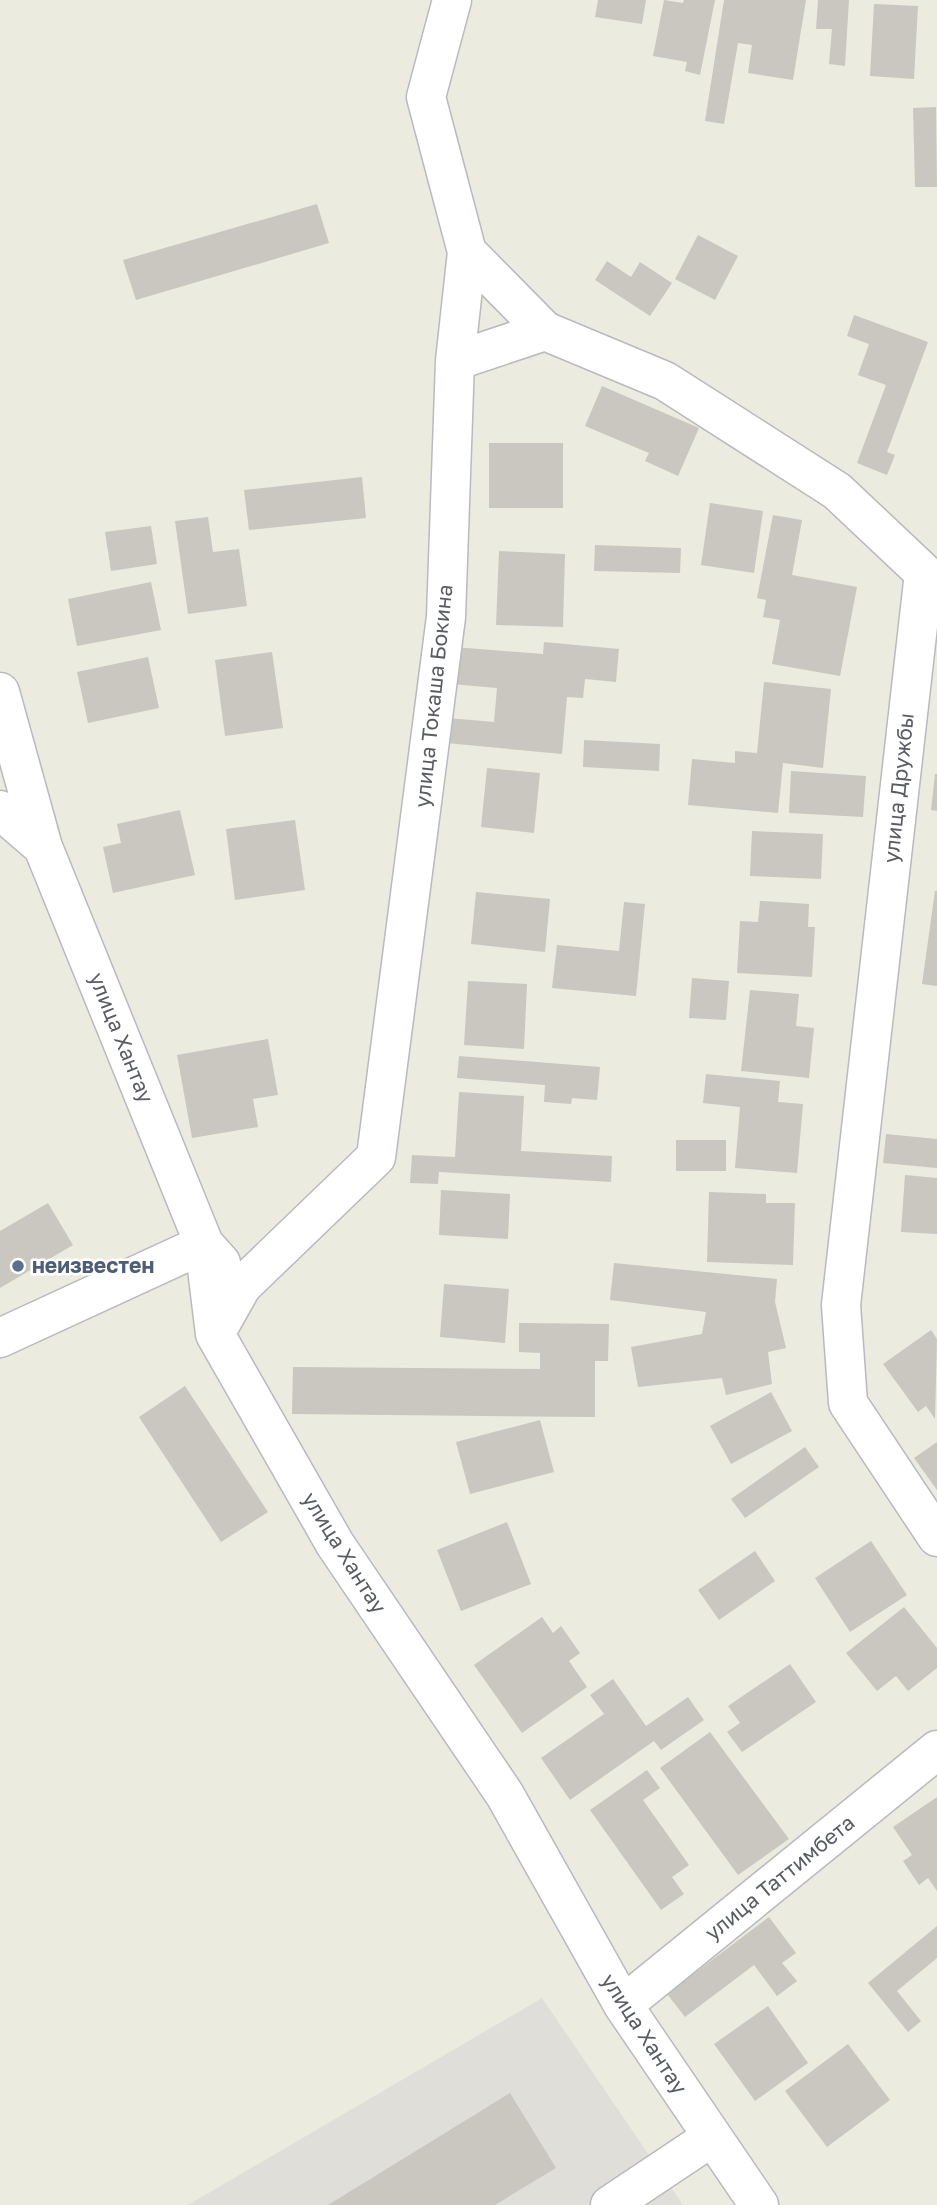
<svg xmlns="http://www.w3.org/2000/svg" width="937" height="2205" font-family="'Golos Text',sans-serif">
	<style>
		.industrial { fill: #dfded8 }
		.building { fill: #c9c7bf }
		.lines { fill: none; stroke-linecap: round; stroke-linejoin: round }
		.minor-casing { stroke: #b8babf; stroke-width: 41 }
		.minor { stroke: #fff; stroke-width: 38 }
		.service-dot { fill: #5c6f8a; stroke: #fff; stroke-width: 2.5 }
		.labels { text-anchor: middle; stroke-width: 5; stroke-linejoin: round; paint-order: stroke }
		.street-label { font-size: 21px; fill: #595c61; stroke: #fff }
		.service-label { font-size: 21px; font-weight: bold; fill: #4e5e75; stroke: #fff; text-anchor: start }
	</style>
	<rect width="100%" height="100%" fill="#ecebe0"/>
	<path class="industrial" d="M542 1998 683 2205H188Z"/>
	<path class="building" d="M598 0H646L642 24 595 17Z
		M664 0 683 3 684 0H715L700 75 685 71 687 62 653 56Z
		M724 0H806L793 80 748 73 752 45 738 43 724 124 705 121Z
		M818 0H849L845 66 829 64 832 29H816Z
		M874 4 918 6 914 79 870 76Z
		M936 107 937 187H915L913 108Z
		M317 204 329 243 136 300 123 260Z
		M698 235 738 256 715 300 675 279Z
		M607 261 631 277 640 262 672 283 650 316 595 280Z
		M854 315 928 342 887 452 895 455 887 475 857 463 886 385 858 375 869 344 847 336Z
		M602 386 699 428 678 476 645 461 649 453 585 426Z
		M489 443H563V508H489Z
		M362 477 366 518 249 530 244 490Z
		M710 503 763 511 754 573 701 565Z
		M773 515 802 520 792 575 857 587 840 676 772 664 780 620 763 617 766 600 757 598Z
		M208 517 213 552 239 549 247 606 188 614 175 521Z
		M151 526 157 564 111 571 105 532Z
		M595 545 681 548 680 573 594 571Z
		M499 551 565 554 563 627 496 625Z
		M151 582 161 630 77 646 68 599Z
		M544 642 619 649 616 682 585 679 583 698 567 697 562 754 446 743 448 718 494 722 497 688 451 684 454 647 543 654Z
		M272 652 283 728 225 736 215 660Z
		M148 657 159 708 88 723 77 672Z
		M764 682 831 689 823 768 783 763 778 813 688 805 692 759 735 763V751L757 753Z
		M584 740 660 744 659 771 583 767Z
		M487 768 540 773 534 833 481 827Z
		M791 771 866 776 863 817 789 813Z
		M935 774H937V811L931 810Z
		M180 810 195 875 113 893 103 847 121 843 117 824Z
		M295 820 305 890 235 900 226 829Z
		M752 831 823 834 821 879 750 876Z
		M935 891H937V986L922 984Z
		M476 892 550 899 545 952 471 944Z
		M760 901 809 904 808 927H815L812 977 737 973 740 921 758 922Z
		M624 902 645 904 636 996 552 988 557 945 619 951Z
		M692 978 729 981 726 1020 689 1018Z
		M468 981 527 984 524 1049 464 1045Z
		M750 990 799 994 796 1026 814 1028 809 1078 741 1071Z
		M268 1039 278 1095 253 1099 258 1127 192 1138 177 1055Z
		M459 1056 600 1067 597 1100 572 1098 571 1104 544 1102 545 1085 457 1078Z
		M706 1074 780 1081 778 1102 803 1104 797 1173 735 1168 740 1107 703 1103Z
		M459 1092 524 1096 521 1151 612 1156 611 1182 439 1172 438 1184 410 1183 412 1155 455 1157Z
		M886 1134 937 1139V1168L883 1163Z
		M676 1140H726V1171H676Z
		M905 1175 937 1178V1234L901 1232Z
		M441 1190 510 1194 508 1239 439 1235Z
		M709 1192 766 1194V1203H795L793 1265 707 1262Z
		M48 1203 73 1245 0 1288V1231Z
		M614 1263 777 1279 775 1302 786 1348 768 1352 772 1384 726 1395 722 1378 638 1387 631 1347 702 1334 706 1312 610 1300Z
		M444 1284 509 1289 505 1343 440 1337Z
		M519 1323 609 1324 608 1361H595V1417L292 1414 293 1367 540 1369V1353L519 1352Z
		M931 1330 937 1339 935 1419 926 1406 918 1412 883 1364Z
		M185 1386 268 1512 221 1542 139 1417Z
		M771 1392 792 1431 731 1464 710 1426Z
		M540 1420 554 1472 470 1494 456 1442Z
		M937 1442V1490L914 1458Z
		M805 1447 819 1467 745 1518 731 1499Z
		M507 1522 531 1584 461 1611 437 1550Z
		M871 1541 907 1595 850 1632 815 1578Z
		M755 1551 775 1581 719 1620 698 1590Z
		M904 1607 937 1648V1668L908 1691 896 1676 877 1691 846 1653Z
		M542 1617 553 1633 561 1626 580 1653 569 1661 587 1687 522 1733 474 1665Z
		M790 1664 816 1702 742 1752 727 1732 740 1723 728 1706Z
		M613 1679 646 1726 688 1697 704 1720 661 1750 654 1741 570 1800 541 1758 604 1714 590 1695Z
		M710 1732 789 1839 738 1875 660 1768Z
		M647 1770 660 1788 643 1800 689 1865 672 1877 684 1894 661 1910 590 1810Z
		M937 1797V1891L928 1878 919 1885 903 1861 912 1855 893 1827Z
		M769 1917 796 1953 782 1963 797 1981 777 1996 754 1965 685 2017 667 1994Z
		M937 1926V1958L897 1991 921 2021 908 2032 868 1983Z
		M768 2006 808 2063 755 2101 714 2044Z
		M848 2044 890 2100 827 2147 785 2091Z
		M510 2093 556 2168 495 2205H328Z"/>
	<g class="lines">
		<defs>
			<path id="minor" d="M467 252 545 331 665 381 837 491 924 573 841 1305 848 1403 937 1537
				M455 361 545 331
				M0 692 43 847 204 1244 215 1334 335 1544 505 1795 623 2005 759 2205
				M0 810 43 847
				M215 1334 242 1286 376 1157 446 617 455 361 467 252 426 97 452 0
				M0 1338 204 1244 221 1263
				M623 2005 937 1750
				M610 2205 712 2137"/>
		</defs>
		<use href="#minor" class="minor-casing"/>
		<use href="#minor" class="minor"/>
	</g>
	<circle class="service-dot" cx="18" cy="1266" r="7"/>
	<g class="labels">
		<g class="street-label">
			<text transform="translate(434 696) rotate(-84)" y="7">улица Токаша Бокина</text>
			<text transform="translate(899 788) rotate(-84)" y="7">улица Дружбы</text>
			<text transform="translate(121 1038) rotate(68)" y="7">улица Хантау</text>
			<text transform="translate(344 1553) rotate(58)" y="7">улица Хантау</text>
			<text transform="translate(780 1878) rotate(-39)" y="7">улица Таттимбета</text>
			<text transform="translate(644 2034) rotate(57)" y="7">улица Хантау</text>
		</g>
		<g class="service-label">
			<text x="32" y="1273">неизвестен</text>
		</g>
	</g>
</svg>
